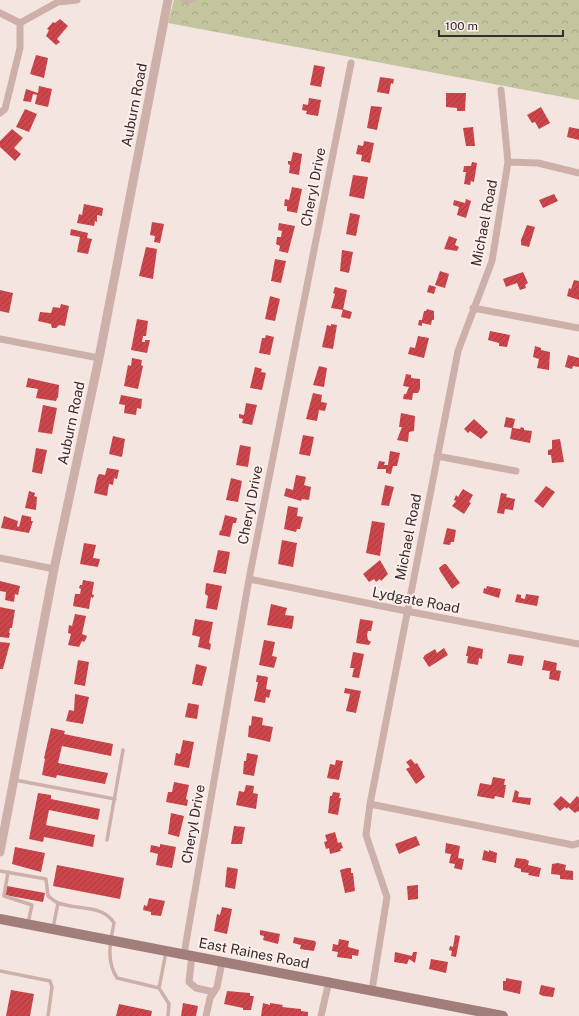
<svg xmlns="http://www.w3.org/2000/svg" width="579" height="1016" font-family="'Public Sans',sans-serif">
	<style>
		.park { fill: url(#park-crowns) }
		.building { fill: url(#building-hatch) }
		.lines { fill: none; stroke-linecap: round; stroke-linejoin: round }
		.service { stroke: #ceb0aa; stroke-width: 3.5 }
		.minor { stroke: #ceb0aa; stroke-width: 7 }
		.tertiary { stroke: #ceb0aa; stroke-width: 9 }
		.secondary { stroke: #a27e7b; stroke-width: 10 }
		.labels { text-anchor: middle; stroke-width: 4; stroke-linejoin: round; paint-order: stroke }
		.street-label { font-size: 14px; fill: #3b2a2a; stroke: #fbf0ed }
	</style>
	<defs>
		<pattern id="park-crowns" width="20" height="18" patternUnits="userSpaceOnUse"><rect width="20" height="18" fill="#c3c59e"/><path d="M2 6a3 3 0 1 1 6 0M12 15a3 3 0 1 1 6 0" fill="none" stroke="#a8a988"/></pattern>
		<pattern id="building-hatch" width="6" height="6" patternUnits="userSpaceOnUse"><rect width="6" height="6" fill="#cd464c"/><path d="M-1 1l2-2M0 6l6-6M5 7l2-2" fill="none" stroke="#a83b3f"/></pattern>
	</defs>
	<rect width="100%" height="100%" fill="#f5e5e0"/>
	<path class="park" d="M174 0H579V100L168 23Z"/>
	<path class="building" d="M60 19 68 26 57 39 60 42 56 45 46 36 49 30 47 29 53 22 55 23Z
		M36 55 48 58 44 78 30 74Z
		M314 65 325 67 321 87 310 85Z
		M380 77 394 79 393 84 391 83 389 94 377 92Z
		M39 86 52 89 48 107 35 104 37 95 33 94 31 102 23 101 26 89 38 93Z
		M446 93H466L465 111H457V108L446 107Z
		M309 98 321 100 318 116 306 114 307 111 302 110 303 104 308 105Z
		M371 106 382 107 377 130 367 128Z
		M541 107 550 123 539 129 535 122 532 123 527 115Z
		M25 109 37 114 29 132 16 127Z
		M473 127 475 146H466L463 128Z
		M569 127 579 129V140L567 137Z
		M12 129 23 138 14 148 21 154 15 161 0 147V141Z
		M364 141 374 143 370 163 361 161 362 155 356 154 358 145 363 146Z
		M293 152 302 154 299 175 289 173 290 165 288 164V161H291Z
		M472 162 477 163 474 182 471 181 470 185 464 184 466 172H463L464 166H471Z
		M353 175 368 177 364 199 349 196Z
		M292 187 302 189 297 213 287 211V206H284L285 199 289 200Z
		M554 194 558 201 543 208 539 200Z
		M466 199 471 201 466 218 457 215 459 207 453 205 454 200 465 203Z
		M84 204 103 208 102 216 97 215V222L95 221 94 226 77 223 79 214 82 215Z
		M350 213 360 215 356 236 346 234Z
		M152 222 164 224 160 243 154 242 155 236 150 235Z
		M279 223 295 226 288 253 279 251 280 246 276 244 277 237H281L282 231 278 230Z
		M527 225 535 227 529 247 521 245V240Z
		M71 229 88 233 87 238 92 239 88 254 77 252 80 237 70 235Z
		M449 236 457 239 455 245 459 247 457 251 444 249Z
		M146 247 157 249 153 279 139 276Z
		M342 250 353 252 349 273 340 271Z
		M275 259 286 261 281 283 271 281Z
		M440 271 449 274 445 288 435 285Z
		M523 272 528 283 525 285 526 288 520 290 517 283 506 287 503 279Z
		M574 280 579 281V300L567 296 569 288 571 289Z
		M429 285 436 287 434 294 427 292Z
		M335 287 347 290 343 310 331 308 335 294 333 293Z
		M0 290 13 293 9 313 0 311Z
		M270 296 280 299 275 321 265 319Z
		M61 304 69 306 65 326 59 325 56 328H52L51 324 38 321 40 312 51 313 53 307 60 308Z
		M343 309 352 312 350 319 341 317Z
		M427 309 434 311V320H432L431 325 422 323V326L418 325 419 320H422L424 311H426Z
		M137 319 148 321 146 336H143L142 342H145V340H150L147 353 131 350Z
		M331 324 337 325 333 349 322 347 327 325 331 326Z
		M490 331 510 335 507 347 499 346V343L488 340Z
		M266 335 274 337 270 355 259 353 262 338H265Z
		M418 336 429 338 424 358 408 354 410 347 415 348Z
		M535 346 541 348V350L550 352 549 370 537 368 539 359 533 357Z
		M568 355 579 358V367L573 366 572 369 565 367Z
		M132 358 142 360 141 365 143 366 138 389 124 386 128 365 131 366Z
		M319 366 327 368 324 387 313 385Z
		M255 367 262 369 261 372 266 373 262 390 250 388Z
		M406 374 411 375V378L420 379V389L418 393H413L412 400 403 399 404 394H406L409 387 403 386Z
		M28 378 59 385 58 398H57L56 401 36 398 38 389 26 387Z
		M313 393 322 395 321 402 327 403 325 411 319 410 317 421 306 419Z
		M121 395 142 399 141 409 137 408 136 415 124 413 125 405 119 404Z
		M246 403 257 405 252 425 242 423 243 419 239 418V414L244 415Z
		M43 405 57 408 52 434 38 432Z
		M401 413 415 416 414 431 409 432 408 442 397 440 402 427H399Z
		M506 417 515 419 513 428 520 429 521 427 524 428V430L532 431 530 443 510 439 512 428 504 427Z
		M474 419 488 432 481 439 470 431 468 433 464 429Z
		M303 435 314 437 310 456 299 454Z
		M113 436 125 439 122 457 109 454Z
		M560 439 564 462 552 463 551 455H548V450L552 449V440Z
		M240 445 251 447 248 467 236 465Z
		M36 448 47 450 42 474 32 472Z
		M390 451 400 453 397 466H393L391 474 386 473V469H377L379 461 385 462 384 465H388Z
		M107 468 119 470 117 479 114 478 113 485 109 484 107 496 94 493 97 478 99 474 105 475Z
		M296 475 306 477 304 485 311 487 309 500 302 499 301 501 284 496 286 488 293 490Z
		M231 478 242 481 238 502 226 500Z
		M385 485 394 487 389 506 381 505Z
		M546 486 555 492 543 508 534 501Z
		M463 489 473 495 469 502 471 503 464 514 452 506 456 501 454 500 456 495 458 497Z
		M29 491 35 493 34 496 37 497 36 510 25 508Z
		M501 493 507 494 506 497 515 499 513 510 505 509 504 514 497 513Z
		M288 506 298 508 297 516 303 517 300 529H297L296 532 284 529Z
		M22 515 31 517V521H33L29 533 1 528 4 516 18 521 17 526 19 527Z
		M225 515 237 518 236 523H233L230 537 219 535 220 530 221 531Z
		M372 521 385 523 380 556 366 553Z
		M447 528 456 530 454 542H451L450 545 443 544Z
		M282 540 297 543 293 567 278 564Z
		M84 543 96 545 93 558 100 559 98 567 80 564Z
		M218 550 230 552 226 574 213 572Z
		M380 560 388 574 381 581 380 579 376 582 374 579 369 582 363 574Z
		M444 564H446L460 583 452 589 440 571 439 568Z
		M83 580 94 582 92 594 94 595 93 598 91 597 89 609 73 606 75 594H80L81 589 79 588 80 585H82Z
		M0 581 20 586 18 595 15 594 14 602 5 600 6 592 0 591Z
		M206 583 222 586 217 610 206 608 208 596 205 594Z
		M487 586 501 589 499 598 483 593 484 588 486 589Z
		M517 594 521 595V598L525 599 526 594 539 596 537 606 515 602Z
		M271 604 287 608 285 615 294 616 292 629 267 625Z
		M0 607 15 610 12 628H10L9 633H10L9 638 0 637Z
		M75 614 86 616 82 634 87 636 86 639 84 642 82 641 79 647 68 645 71 634 68 633 69 625 72 626Z
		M195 619 213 622 209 643 211 644 210 650 198 647 200 637 192 635Z
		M360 619 373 621 371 631H368L367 635 368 640 371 642 369 645 356 643Z
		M264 640 275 642 272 656 277 657 274 668 259 665Z
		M0 642 10 643 3 669H0Z
		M468 646 483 649 482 659 479 658 478 665 467 663 468 656H466Z
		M444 648 448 655 429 667 423 658 425 655 435 649 437 653Z
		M353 652 364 654 359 678 352 677 354 668H350Z
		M509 654 524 656 522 666 507 663Z
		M78 660 89 662 85 686 74 684Z
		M544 660 557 663 556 670 561 671 559 681 549 679 550 671 542 670Z
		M196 664 207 667 202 686 192 684Z
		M257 675 268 677 266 689 271 690 269 698 266 697 265 703 254 701 258 682H256Z
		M345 688 361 691 356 713 346 711 350 694 344 693Z
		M75 694 89 697 83 724 66 721 69 710 74 711Z
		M188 703 199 705 197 719 185 717Z
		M252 716 263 718 262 725 273 727 270 742 248 737 249 725 251 726Z
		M51 728 65 731 64 734 113 744 111 756 62 746 58 763 108 773 105 784 57 775 56 778 42 775 45 759 44 758Z
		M183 740 194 742 189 768 174 765 176 753 180 754Z
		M247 753 258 755 254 776 243 774 244 761H246Z
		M411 759 415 764 417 763 425 777 416 784 406 769 410 767 406 762Z
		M336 760 343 761 339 780 327 778 330 764 335 765Z
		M493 777 505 779 504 785H506L504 798 495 796 494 799 477 796 480 783 491 785Z
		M174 782 189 785 186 799 188 800 187 806 166 802 168 792H172Z
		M246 785 254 786 253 793 258 794 256 809 236 805 239 791 244 792Z
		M515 790 519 792 518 797 531 798 530 805 512 802Z
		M333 792 340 793 339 798H341L338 815 328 813 330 796H332Z
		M38 793 51 795V799L100 809 98 820 49 810 46 825 95 835 93 847 44 837 43 842 29 839Z
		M561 796 570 804 577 796 579 798V812L578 811 575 813 568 807 567 809 565 807 560 811 553 804Z
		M171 813 184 816 179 837 168 834Z
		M234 826 245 827 242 844H231Z
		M335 832 338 843 341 842 343 848 340 849 341 851 330 854 329 848 326 849 324 842 327 841 325 835Z
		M416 836 420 845 399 854 395 844Z
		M446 843 460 846 458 858 464 859 462 870 454 868 455 864 449 863 451 854 445 853Z
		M160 844 176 847 172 868 156 865 158 854 150 852 151 845 160 847Z
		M15 847 45 853 41 872 12 864Z
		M484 850 489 852V850L497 853 496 863 482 860Z
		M516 858 525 859 529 861 528 865 541 868 539 877 528 875 529 873 521 872V869L514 867Z
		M558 863 566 865 565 870 573 871V880L560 879V875L551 874 552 864Z
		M57 865 124 878 120 899 53 886Z
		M227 867 238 869 235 889 225 887Z
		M347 868H351V873H353L355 891 345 893 340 870Z
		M418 885V899L408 900 407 886Z
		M7 886 45 893 43 902 5 895Z
		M149 898 165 901 161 916 151 915V912L143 910 144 905 147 906Z
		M222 907 232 909 227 934 214 931 217 914 220 915Z
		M260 930 280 934 278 944 263 940 264 936 260 935Z
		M455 935 460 936 456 957 451 956 452 951 449 950 450 946 453 947Z
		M294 937 315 941 316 943 314 951 300 949 301 945 293 943Z
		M339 939 349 941 348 947 359 950 358 956 352 955V959L337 957 338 952 332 951 333 944 338 945Z
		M395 952 412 956 413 952H417L415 963 409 959 407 964 394 962Z
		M431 959 448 962 446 973 429 969Z
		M506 978 522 981 520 994 503 990V981H506Z
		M541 985 555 988 553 997 543 996 539 994Z
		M11 990 34 994 30 1016H6Z
		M227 991 250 993V996H254L251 1010H243V1008L224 1004Z
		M183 1003 198 1006 196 1016H181Z
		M263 1003 270 1005V1003L283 1005 282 1007 301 1009V1011L308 1012V1016H261Z
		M119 1004 152 1011 151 1016H116Z"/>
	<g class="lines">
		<path class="service" d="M182 0 189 2 194 0
			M15 780 115 799
			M107 840 123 750
			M0 871 46 879 48 896C51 898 55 902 58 903 76 910 103 904 114 923 110 942 106 961 117 978L159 988
			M8 872 4 896 32 905 28 923
			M53 928 58 903
			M0 971 50 981 52 987 48 1016
			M159 988 166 952
			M159 988 169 1004 168 1016"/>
		<path class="minor" d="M0 13 20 23 58 2 77 0
			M0 113 5 109 20 48V23
			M508 162 538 163 579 173
			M473 308 579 328
			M0 339 99 358
			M437 456 516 471
			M0 558 54 569
			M249 579 406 611 579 644
			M370 804 573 845 579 843
			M184 954 249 579 351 63
			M192 955 189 982 196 988 214 992
			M372 990 387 897 366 835 370 804 458 351 492 261 508 162 501 90
			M206 1016 210 998 217 987 222 962
			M321 1016 329 981"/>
		<path class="tertiary" d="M0 852 54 569 99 358 168 0"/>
		<path class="secondary" d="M0 919 503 1016"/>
	</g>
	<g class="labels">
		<g class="street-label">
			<text transform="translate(134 105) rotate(-79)" y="5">Auburn Road</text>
			<text transform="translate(313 187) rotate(-79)" y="5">Cheryl Drive</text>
			<text transform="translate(484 223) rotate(-79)" y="5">Michael Road</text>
			<text transform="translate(71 423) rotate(-78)" y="5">Auburn Road</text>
			<text transform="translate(250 505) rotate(-79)" y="5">Cheryl Drive</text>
			<text transform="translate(408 537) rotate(-79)" y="5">Michael Road</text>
			<text transform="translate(416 600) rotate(11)" y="5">Lydgate Road</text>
			<text transform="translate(193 824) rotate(-80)" y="5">Cheryl Drive</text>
			<text transform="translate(254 953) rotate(11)" y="5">East Raines Road</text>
		</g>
	</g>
	<path d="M439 30v6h124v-6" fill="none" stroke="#3b2a2a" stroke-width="2"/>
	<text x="445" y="30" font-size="12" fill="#3b2a2a" stroke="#fbf0ed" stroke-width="3" paint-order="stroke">100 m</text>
</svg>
